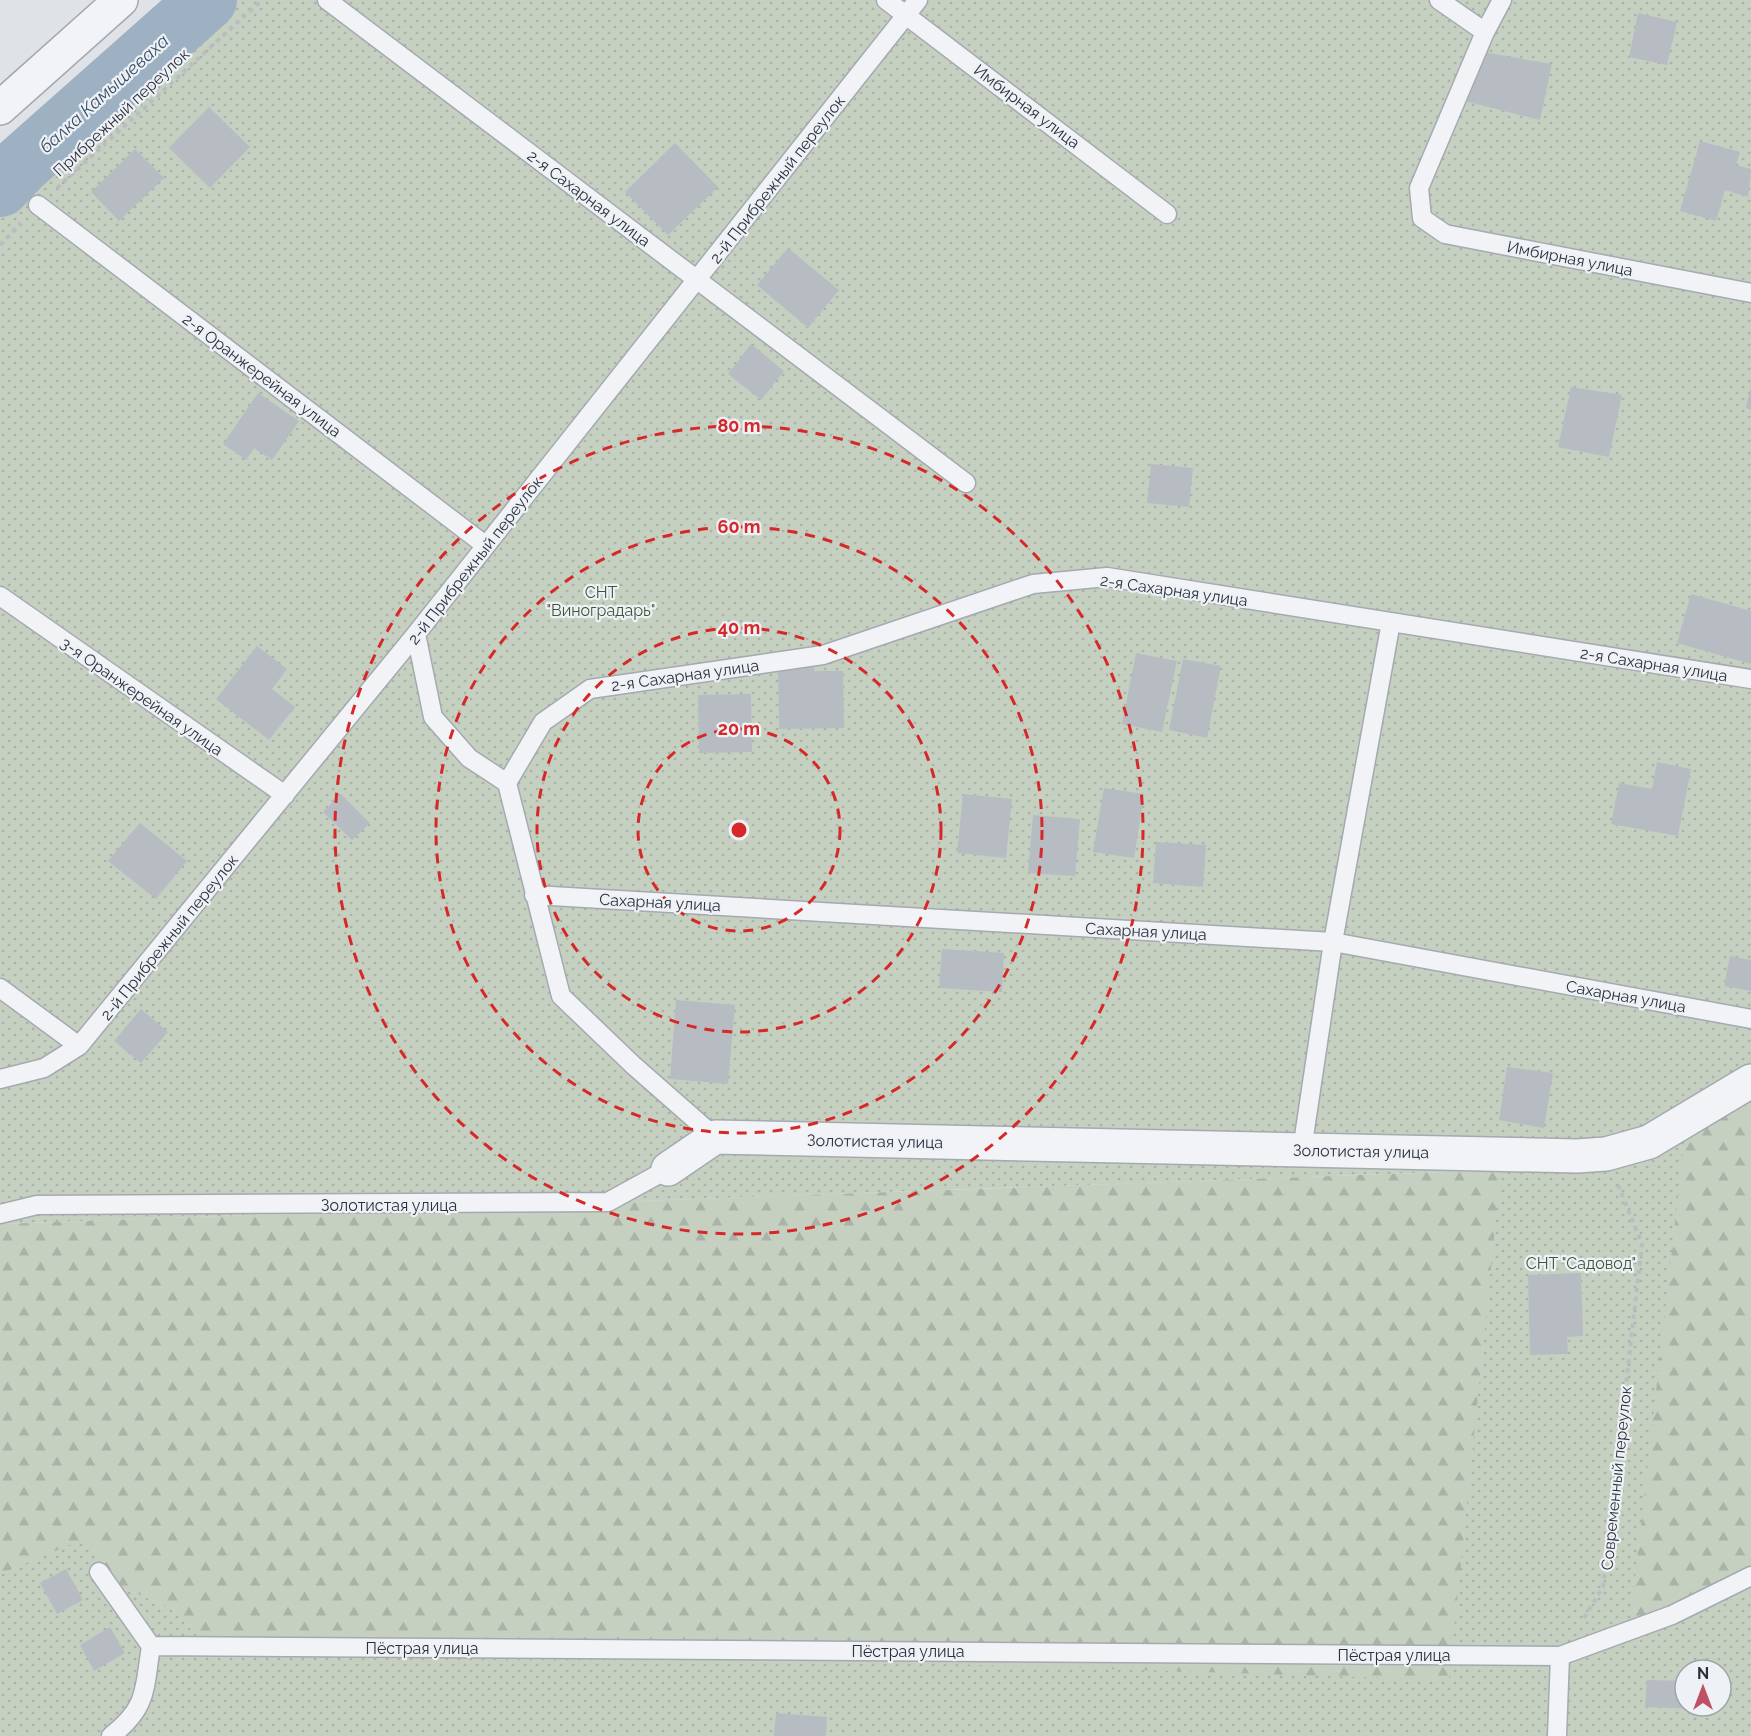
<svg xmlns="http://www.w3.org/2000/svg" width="1751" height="1736" font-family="Raleway,sans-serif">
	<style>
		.green { fill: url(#green-dots); fill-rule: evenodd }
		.forest { fill: url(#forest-firs) }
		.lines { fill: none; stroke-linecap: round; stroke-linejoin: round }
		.river { stroke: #9eb1c3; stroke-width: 60 }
		.building { fill: #b7bcc3 }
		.lane-casing { stroke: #a5a9b0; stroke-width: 21 }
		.street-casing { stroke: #a5a9b0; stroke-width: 36 }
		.path { stroke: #b9bdc2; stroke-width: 4; stroke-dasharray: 4.5 4.5; stroke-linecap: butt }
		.lane { stroke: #f1f3f6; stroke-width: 18 }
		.street { stroke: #f1f3f6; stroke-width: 33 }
		.ring { fill: none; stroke: #d62828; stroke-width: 3; stroke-dasharray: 10 8 }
		.labels { text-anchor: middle; stroke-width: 4.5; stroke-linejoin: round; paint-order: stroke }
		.street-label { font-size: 16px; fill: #2a313c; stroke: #eef1f5 }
		.park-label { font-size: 16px; fill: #3f5639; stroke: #eef1f5 }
		.water-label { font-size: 18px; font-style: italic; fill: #38506b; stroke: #eef1f5 }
		.centre { fill: #d62828; stroke: #eef1f5; stroke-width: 3 }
		.ring-label { font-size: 18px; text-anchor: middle; font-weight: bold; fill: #d62828; stroke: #eef1f5; stroke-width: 4.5; stroke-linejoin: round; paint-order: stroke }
	</style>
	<defs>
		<pattern id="green-dots" width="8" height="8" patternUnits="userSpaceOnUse" patternTransform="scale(1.5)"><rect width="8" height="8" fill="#c5d0c1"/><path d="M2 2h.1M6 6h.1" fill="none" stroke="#a9b3a7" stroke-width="1.8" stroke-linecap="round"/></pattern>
		<pattern id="forest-firs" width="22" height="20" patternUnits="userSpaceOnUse" patternTransform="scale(1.5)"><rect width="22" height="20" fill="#c5d0c1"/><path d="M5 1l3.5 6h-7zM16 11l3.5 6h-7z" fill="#a9b3a7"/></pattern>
	</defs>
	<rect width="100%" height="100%" fill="#dfe2e7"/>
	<path class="green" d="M218 0H1751V1095L1629 1632 1751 1593V1736H0V1574L84 1538 122 1587 169 1607 202 1640 1500 1170 0 1224V214L34 173ZM1685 1670H1721V1706H1685Z"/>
	<path class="forest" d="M1751 1095V1593L1629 1632 1685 1133Z
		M1501 1170 1449 1680 202 1640 169 1607 122 1587 84 1539 0 1574V1224Z"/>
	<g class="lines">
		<path class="river" d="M0 187 22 164 207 0"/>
	</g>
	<path class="building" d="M1638 13 1677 22 1667 65 1629 57Z
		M1477 51 1552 64 1540 120 1464 101Z
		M209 107 250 147 210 188 169 148Z
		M1700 141 1740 152 1736 165 1751 169 1748 197 1725 190 1716 221 1680 211Z
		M675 143 718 187 668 235 625 192Z
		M135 149 164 178 119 221 91 192Z
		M788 248 839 290 808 328 757 285Z
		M751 344 784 371 761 400 728 374Z
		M1571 387 1622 395 1609 457 1558 447Z
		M1750 390H1751V410L1746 408Z
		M258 393 299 421 272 460 254 448 246 460 223 444Z
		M1151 464 1193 468 1189 507 1147 503Z
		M1691 594 1751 611V664L1677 643Z
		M257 646 287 669 272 689 295 707 269 740 216 699Z
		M1136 653 1177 661 1162 732 1122 724Z
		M1183 659 1221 666 1207 738 1169 730Z
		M778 664H814V671H843L844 728 779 729Z
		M751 694 752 752 699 753 698 695Z
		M1657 762 1691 769 1678 836 1611 824 1619 783 1652 789Z
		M1104 788 1144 794 1134 858 1093 852Z
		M341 794 370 823 352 840 323 812Z
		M963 794 1012 799 1006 858 957 853Z
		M1033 815 1080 819 1075 876 1028 873Z
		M140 823 187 861 156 899 108 861Z
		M1156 842 1206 845 1203 887 1153 883Z
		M942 949 1004 953 1002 992 939 988Z
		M1730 956 1751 960V991L1724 986Z
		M676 1000 735 1005 728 1084 670 1079Z
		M141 1009 168 1032 141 1063 114 1041Z
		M1507 1067 1553 1073 1544 1128 1499 1120Z
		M1581 1273 1583 1336 1567 1337 1568 1354 1530 1355 1528 1275Z
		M66 1569 83 1600 57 1614 40 1583Z
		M110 1627 125 1653 94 1671 80 1645Z
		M1647 1680 1685 1681V1706H1699V1709L1645 1707Z
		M776 1713 827 1717 826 1736H774Z"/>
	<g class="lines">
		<defs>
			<path id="lane" d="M327 0 966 483
				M886 0 1167 214
				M1439 0 1485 32
				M1502 0 1485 32 1419 188 1422 218 1445 234 1751 293
				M38 205 485 545
				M0 596 285 795
				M416 634 433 717 469 758 507 783 561 996 633 1065 715 1137
				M507 783 543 722 590 689 823 655 1033 584 1107 577 1751 679
				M534 895 1333 942 1751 1019
				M0 988 79 1046
				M0 1079 44 1068 79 1046 416 634 918 0
				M1302 1150 1333 942 1391 622
				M0 1214 37 1205 608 1202 668 1169
				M99 1572 151 1646
				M111 1736C148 1707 144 1690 151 1646L1560 1656 1672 1615 1751 1576
				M1557 1736 1560 1656"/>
			<path id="street" d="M0 108 121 0
				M668 1169 715 1137 1577 1156 1606 1154 1649 1142 1751 1081"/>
		</defs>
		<use href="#lane" class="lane-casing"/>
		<use href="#street" class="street-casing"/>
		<path class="path" d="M57 188 262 0
			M0 245 21 223
			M1584 1618 1603 1587 1642 1244 1618 1185"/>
		<use href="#lane" class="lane"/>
		<use href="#street" class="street"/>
	</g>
	<g class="ring">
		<circle cx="739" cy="830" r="101"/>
		<circle cx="739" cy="830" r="202"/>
		<circle cx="739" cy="830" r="303"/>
		<circle cx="739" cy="830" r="404"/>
	</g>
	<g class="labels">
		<g class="street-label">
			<text transform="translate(1027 106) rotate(37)" y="6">Имбирная улица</text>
			<text transform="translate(121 112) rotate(-43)" y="6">Прибрежный переулок</text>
			<text transform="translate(777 179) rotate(-52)" y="6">2-й Прибрежный переулок</text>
			<text transform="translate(589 198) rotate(37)" y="6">2-я Сахарная улица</text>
			<text transform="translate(1570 258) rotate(11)" y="6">Имбирная улица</text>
			<text transform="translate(262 375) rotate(37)" y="6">2-я Оранжерейная улица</text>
			<text transform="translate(475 560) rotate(-52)" y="6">2-й Прибрежный переулок</text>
			<text transform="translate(1174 590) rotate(8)" y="6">2-я Сахарная улица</text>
			<text transform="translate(1654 664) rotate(9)" y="6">2-я Сахарная улица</text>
			<text transform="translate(685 675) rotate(-8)" y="6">2-я Сахарная улица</text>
			<text transform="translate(142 696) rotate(35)" y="6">3-я Оранжерейная улица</text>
			<text transform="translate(660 902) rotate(3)" y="6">Сахарная улица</text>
			<text transform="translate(1146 931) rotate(3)" y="6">Сахарная улица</text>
			<text transform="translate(169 937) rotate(-51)" y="6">2-й Прибрежный переулок</text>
			<text transform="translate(1626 996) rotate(10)" y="6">Сахарная улица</text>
			<text transform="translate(875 1141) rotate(1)" y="6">Золотистая улица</text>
			<text transform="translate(1361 1151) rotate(1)" y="6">Золотистая улица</text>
			<text x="389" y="1211">Золотистая улица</text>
			<text transform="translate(1616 1478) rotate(-84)" y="6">Современный переулок</text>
			<text x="422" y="1654">Пёстрая улица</text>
			<text x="908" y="1657">Пёстрая улица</text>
			<text x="1394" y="1661">Пёстрая улица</text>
		</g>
		<g class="park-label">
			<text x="601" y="598">СНТ<tspan x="601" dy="18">"Виноградарь"</tspan></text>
			<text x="1581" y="1269">СНТ "Садовод"</text>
		</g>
		<g class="water-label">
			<text transform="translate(104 94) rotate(-42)" y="6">балка Камышеваха</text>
		</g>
	</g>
	<circle cx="739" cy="830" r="9" class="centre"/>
	<g class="ring-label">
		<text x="739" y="432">80 m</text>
		<text x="739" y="533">60 m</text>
		<text x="739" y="634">40 m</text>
		<text x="739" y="735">20 m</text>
	</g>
	<g transform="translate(1703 1688)"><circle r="28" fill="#eef1f5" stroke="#a0a4ab" stroke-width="1.5"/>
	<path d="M0-4.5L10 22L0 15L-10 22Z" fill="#bf5164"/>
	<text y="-9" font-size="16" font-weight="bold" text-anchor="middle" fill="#2a313c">N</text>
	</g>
</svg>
